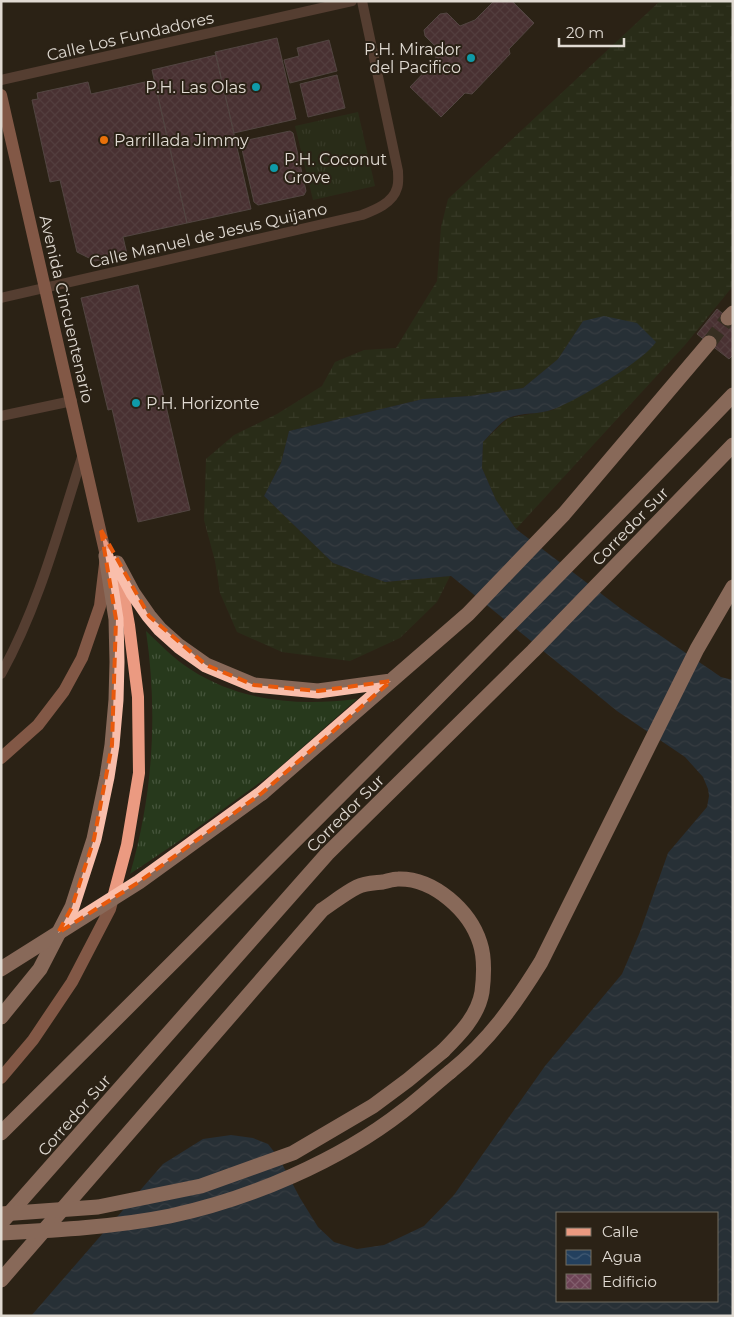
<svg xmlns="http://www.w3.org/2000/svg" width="734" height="1317" font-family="Montserrat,sans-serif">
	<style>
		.grass { fill: url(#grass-tufts) }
		.wetland { fill: url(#wetland-marsh) }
		.water { fill: url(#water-waves); fill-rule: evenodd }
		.building { fill: url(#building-cross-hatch); stroke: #816f76 }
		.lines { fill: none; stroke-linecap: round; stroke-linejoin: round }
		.highway-tunnel { stroke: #463e32; stroke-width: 15; stroke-dasharray: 15 8; stroke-linecap: butt }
		.lane { stroke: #875f53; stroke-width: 10 }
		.street { stroke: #875f53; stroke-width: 10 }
		.primary { stroke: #eb9a81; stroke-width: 12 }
		.highway { stroke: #f9beab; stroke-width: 15 }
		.highway-bridge { stroke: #f9beab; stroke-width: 15 }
		.marked { fill: none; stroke: #e8590c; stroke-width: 4; stroke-dasharray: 10 6; stroke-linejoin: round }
		.culture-dot { fill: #0f9aa8; stroke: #2b2216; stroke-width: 2 }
		.food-dot { fill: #e8710a; stroke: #2b2216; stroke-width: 2 }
		.labels { text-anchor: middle; stroke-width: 4; stroke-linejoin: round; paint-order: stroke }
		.street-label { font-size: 16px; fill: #e0dad2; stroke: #2b2216 }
		.poi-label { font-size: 16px; fill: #e0dad2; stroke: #2b2216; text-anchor: start }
	</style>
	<defs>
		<pattern id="grass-tufts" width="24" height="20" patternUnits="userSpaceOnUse" patternTransform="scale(1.25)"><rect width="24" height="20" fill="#27391c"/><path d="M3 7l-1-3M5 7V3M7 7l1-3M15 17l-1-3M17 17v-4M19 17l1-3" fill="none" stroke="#46553c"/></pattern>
		<pattern id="wetland-marsh" width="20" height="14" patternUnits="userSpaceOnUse" patternTransform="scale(1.25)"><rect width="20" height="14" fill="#27391c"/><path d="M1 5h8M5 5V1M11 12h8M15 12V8" fill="none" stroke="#46553c"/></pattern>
		<pattern id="water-waves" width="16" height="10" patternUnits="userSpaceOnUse" patternTransform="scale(1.25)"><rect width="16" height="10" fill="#23405e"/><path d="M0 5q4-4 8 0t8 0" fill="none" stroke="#435b74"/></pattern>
		<pattern id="building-cross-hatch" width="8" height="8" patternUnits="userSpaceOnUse" patternTransform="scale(1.25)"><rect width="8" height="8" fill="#6e4456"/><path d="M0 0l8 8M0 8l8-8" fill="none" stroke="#825e6d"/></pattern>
	</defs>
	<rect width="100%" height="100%" fill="#2b2216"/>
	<path class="grass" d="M358 112 375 186 313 200 295 126Z
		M146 631C160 644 174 659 190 669 240 702 299 706 357 699L273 773 182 839 130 874C153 795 158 713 146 631Z"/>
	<path class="wetland" d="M660 1H733V286L685 345 516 529 496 500 482 468 483 442 508 418 553 410 594 388 630 366 583 321 558 359 523 388 470 396 423 399 289 431 281 463 264 496 333 563 385 582 450 576 437 602 400 638 350 661 282 652 237 632 220 593 215 561 204 520 206 459 234 435 277 414 322 386 335 362 364 350 396 348 437 281 441 227 448 199Z"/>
	<path class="water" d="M604 316 637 323 656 342C644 361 576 401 554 409 540 415 522 412 508 418 501 422 489 436 483 442L482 468 496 500 516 529 620 608 721 677 733 680V1316H31L163 1164 203 1139 231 1135 253 1138 268 1144 279 1158 300 1198 318 1227 334 1242 357 1249 384 1245 424 1226 454 1195 545 1066 622 974 640 932 668 853 707 807 709 796 708 789 703 777 685 757 617 711 451 576 385 582 333 563 264 496 281 463 289 431 423 399 470 396 523 388 558 359 583 321ZM558 1213H718V1301H558Z"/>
	<path class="building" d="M494 1H512L534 23 509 49 510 54 472 94 465 93 441 117 410 87 435 61 438 49 425 36 424 30 440 14 447 13 460 26 475 20Z
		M277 38 296 119 234 133 215 52Z
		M329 40 337 71 290 83 284 60 299 56 297 48Z
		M216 55 251 209 187 223 152 70Z
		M337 75 345 108 308 117 300 84Z
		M154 80 187 223 123 237 127 254 95 261 77 252 60 180 50 182 32 100 38 99 37 93 88 82 91 94Z
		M290 131 293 133 306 191 304 195 258 205 254 202 241 145 243 141Z
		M138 285 190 510 138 522 112 409 108 410 81 298Z
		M717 309 733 322V355L729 359 697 334Z"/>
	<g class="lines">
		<path class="highway-tunnel" d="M709 343 728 318"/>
		<path class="lane" d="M1 416 72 401
			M1 674C39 606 59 528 83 454"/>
		<path class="street" d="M1 80 352 1
			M1 298 362 215C375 210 393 203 397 188 399 183 398 176 398 171L362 1"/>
		<path class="primary" d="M1 95 106 556 100 606 82 658 64 691 38 725 1 758
			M1 1078 33 1040 72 982 110 909 127 845 139 773 138 697 129 625 120 575"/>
		<path class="highway" d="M728 318 733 313
			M117 563 133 593 149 616 160 629 179 646 206 665 254 685 318 691 391 681
			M262 793 468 614 564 514 709 343
			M1 1017 40 969 72 907 94 839 107 777 112 745 116 700 117 662 116 619 106 556
			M450 1072C489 1041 515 1004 541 962L697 649 733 587
			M1 1133C247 889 493 645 733 395
			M1 1223 327 854 533 651 733 445
			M1 1280 322 910C334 902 345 893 357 887 365 883 375 883 383 882 388 881 393 879 398 879 434 878 470 911 480 943 485 958 484 976 482 992 478 1016 459 1035 443 1051"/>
		<path class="highway-bridge" d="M1 969 139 882 262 793
			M1 1214 98 1207 201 1186 293 1153 373 1106 408 1080 443 1051
			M1 1233C58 1230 115 1227 170 1216 250 1199 339 1161 403 1111 419 1099 434 1085 450 1072"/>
	</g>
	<path d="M0 0H734V1317H0ZM101 530 149 616 206 665 254 685 318 691 391 681 262 793 139 882 58 933 72 907 94 839 112 745 116 619Z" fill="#2b2216" fill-opacity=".55" fill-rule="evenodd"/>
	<path class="marked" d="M101 530 149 616 206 665 254 685 318 691 391 681 262 793 139 882 58 933 72 907 94 839 112 745 116 619Z"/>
	<g class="culture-dot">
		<circle cx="471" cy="58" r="5"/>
		<circle cx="256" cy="87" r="5"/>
		<circle cx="274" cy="168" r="5"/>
		<circle cx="136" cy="403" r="5"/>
	</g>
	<circle class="food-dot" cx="104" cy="140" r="5"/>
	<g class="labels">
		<g class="street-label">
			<text transform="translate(130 36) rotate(-13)" y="6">Calle Los Fundadores</text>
			<text transform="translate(208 235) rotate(-13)" y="6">Calle Manuel de Jesus Quijano</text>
			<text transform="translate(67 309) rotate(77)" y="6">Avenida Cincuentenario</text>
			<text transform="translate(630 526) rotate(-46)" y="6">Corredor Sur</text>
			<text transform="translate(345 813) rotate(-45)" y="6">Corredor Sur</text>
			<text transform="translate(74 1115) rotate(-49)" y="6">Corredor Sur</text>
		</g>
		<g class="poi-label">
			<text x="461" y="55" text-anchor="end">P.H. Mirador<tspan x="461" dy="18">del Pacifico</tspan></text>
			<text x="246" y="93" text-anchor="end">P.H. Las Olas</text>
			<text x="114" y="146">Parrillada Jimmy</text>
			<text x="284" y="165">P.H. Coconut<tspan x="284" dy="18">Grove</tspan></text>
			<text x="146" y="409">P.H. Horizonte</text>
		</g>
	</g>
	<rect width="734" height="1317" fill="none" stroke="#e0dad2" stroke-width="5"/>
	<rect x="556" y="1212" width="162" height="90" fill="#2b2216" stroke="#736c61"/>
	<rect x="566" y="1228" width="25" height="8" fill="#eb9a81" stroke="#736c61"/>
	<text x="602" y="1237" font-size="15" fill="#e0dad2">Calle</text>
	<rect x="566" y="1250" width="25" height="15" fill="url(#water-waves)" stroke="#736c61"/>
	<text x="602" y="1262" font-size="15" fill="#e0dad2">Agua</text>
	<rect x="566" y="1274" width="25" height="15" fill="url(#building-cross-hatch)" stroke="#736c61"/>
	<text x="602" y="1287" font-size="15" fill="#e0dad2">Edificio</text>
	<path d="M559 38v8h65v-8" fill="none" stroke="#e0dad2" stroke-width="2.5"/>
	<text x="566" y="38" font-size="15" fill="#e0dad2" stroke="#2b2216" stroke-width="4" paint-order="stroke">20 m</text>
</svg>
